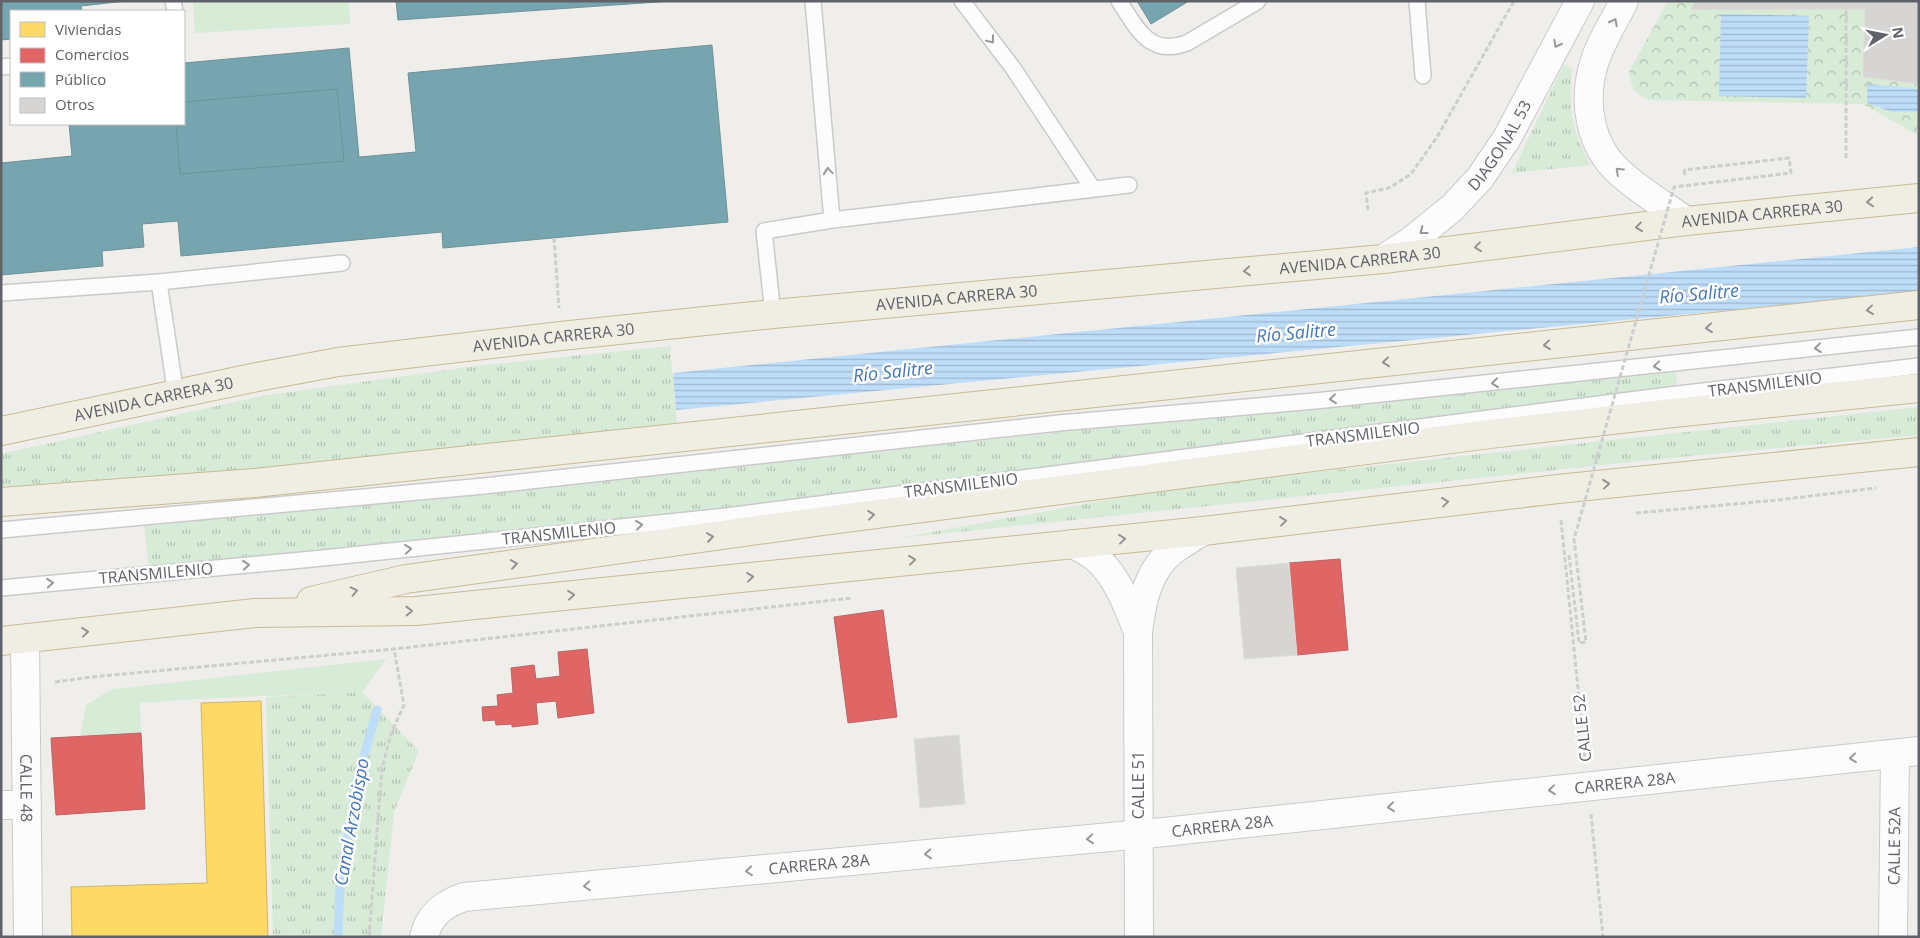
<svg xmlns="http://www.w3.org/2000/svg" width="1920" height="938" font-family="'Open Sans',sans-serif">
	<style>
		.grass { fill: url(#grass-tufts) }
		.park { fill: url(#park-crowns) }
		.garden { fill: #d7ebd6 }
		.water { fill: url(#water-rules) }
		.homes { fill: #ffd966; stroke: #cfb567 }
		.shops { fill: #e06666; stroke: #b96567 }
		.public { fill: #76a5af; stroke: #6f919a }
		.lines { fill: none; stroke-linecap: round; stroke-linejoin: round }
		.stream { stroke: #beddf9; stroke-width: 9 }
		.building { fill: #d6d5d3; stroke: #deddd9 }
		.lane-casing { stroke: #cbcacb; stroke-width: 18 }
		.street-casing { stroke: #cbcacb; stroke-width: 30 }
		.secondary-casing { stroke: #cacacb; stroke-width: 30 }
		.highway-casing { stroke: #c7ba96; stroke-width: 30 }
		.path { stroke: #cbcfcd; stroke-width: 3; stroke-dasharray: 5 2.5; stroke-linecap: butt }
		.lane { stroke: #fdfcfc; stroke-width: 15 }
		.street { stroke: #fdfcfc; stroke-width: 28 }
		.secondary { stroke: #fdfcfc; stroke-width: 28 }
		.highway { stroke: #f0ede2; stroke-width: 28 }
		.path-bridge { stroke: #cbcfcd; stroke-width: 3; stroke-dasharray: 5 2.5; stroke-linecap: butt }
		.oneway { stroke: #96989c }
		.oneway2 { stroke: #929393 }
		.labels { text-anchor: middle; stroke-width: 5; stroke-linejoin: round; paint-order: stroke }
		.street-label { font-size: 16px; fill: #5f6268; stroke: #fff }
		.water-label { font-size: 18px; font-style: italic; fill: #4376b3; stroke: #fff }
	</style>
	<defs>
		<pattern id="grass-tufts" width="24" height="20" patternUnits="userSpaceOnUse" patternTransform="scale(1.25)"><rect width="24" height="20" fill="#d7ebd6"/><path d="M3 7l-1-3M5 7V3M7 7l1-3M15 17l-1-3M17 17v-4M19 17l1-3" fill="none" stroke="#b2c2b1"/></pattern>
		<pattern id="park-crowns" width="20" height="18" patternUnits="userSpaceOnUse" patternTransform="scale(1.25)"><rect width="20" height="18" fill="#d7ebd6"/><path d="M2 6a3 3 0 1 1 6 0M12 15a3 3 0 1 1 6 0" fill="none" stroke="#b2c2b1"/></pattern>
		<pattern id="water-rules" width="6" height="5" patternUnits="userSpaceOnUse" patternTransform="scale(1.25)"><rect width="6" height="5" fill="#beddf9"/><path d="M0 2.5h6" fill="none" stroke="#9eb7cd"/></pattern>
	</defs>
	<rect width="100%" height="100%" fill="#efeeea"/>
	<path class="grass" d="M1564 64 1572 70C1568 112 1572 127 1590 165L1512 173Z
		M670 346 677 424 364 461 1 487V454L262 396 476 366Z
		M1676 372 1677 386 713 511 149 570 144 526 1476 390Z
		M1919 407V435L1680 457 900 538 1177 487Z
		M362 692 419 751 394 812 381 937H273L266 697Z"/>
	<path class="park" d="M1668 1H1919V136L1863 104 1648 100 1633 90 1629 72Z"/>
	<path class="garden" d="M193 1H349L350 24 195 33Z
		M386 659 362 692 196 699 140 703 141 733 80 736 86 705 112 689Z"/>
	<path class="water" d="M1721 14 1809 16 1806 98 1719 96Z
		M1867 84 1919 89V112H1892L1867 103Z
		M1919 247V292L676 410 673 373Z"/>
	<path class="homes" d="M261 701 268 937H72L71 887 207 883 201 703Z"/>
	<path class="shops" d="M1340 559 1348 650 1297 655 1289 563Z
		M883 610 897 717 848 723 834 617Z
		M587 649 594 713 558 718 556 701 536 703 538 724 512 727V724L496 725 495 720 483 721 482 707 498 706 497 695 513 693 511 668 534 665 536 679 560 676 558 652Z
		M141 733 145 809 56 815 51 738Z"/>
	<path class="public" d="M1 1H126L81 6 82 11H11V39L1 40Z
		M396 1H672L398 20Z
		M1137 1H1189L1151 24Z
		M712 45 728 222 443 248 442 232 181 256 178 221 142 224 144 247 102 251 103 266 1 275V163L72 156 69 124H184V63L349 48 359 157 416 152 408 73Z
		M337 89 344 161 180 174 176 124H184V102Z"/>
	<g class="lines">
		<path class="stream" d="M338 937 340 883 357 780 377 710"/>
	</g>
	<path class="building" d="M1695 1H1919V84L1863 77 1865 9 1691 10Z
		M1289 563 1297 655 1244 659 1236 568Z
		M959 735 965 804 920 808 914 739Z"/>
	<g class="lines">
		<defs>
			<path id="lane" d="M173 1 175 11
				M813 1 832 220
				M962 1 1013 68 1093 189
				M1119 1C1137 28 1149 57 1187 43L1258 1
				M1417 1 1423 76
				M1 67 11 66
				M159 282 342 263
				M1 293 159 282 176 395
				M773 314 764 231 832 220 1129 185
				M1 530 484 486 1059 423 1315 401 1919 337
				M1 588 313 559 726 516 1669 395 1919 366"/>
			<g id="street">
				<path id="s1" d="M25 639 28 937"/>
				<path d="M1 805H27"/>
				<path id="s2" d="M424 937C429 915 443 904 464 897L1164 832 1919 751"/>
				<path id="s3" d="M1893 937 1895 754"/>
			</g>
			<g id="secondary">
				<path d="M1624 1C1614 22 1599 44 1593 67 1583 103 1590 145 1618 171 1638 190 1664 205 1686 221"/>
				<path id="s4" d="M1383 259 1411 241 1452 208 1480 178 1507 138 1580 1"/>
				<path d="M1073 544C1081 548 1090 553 1096 558 1118 577 1128 607 1138 632"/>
				<path d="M1139 937 1138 632C1141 609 1145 584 1159 565 1169 550 1189 540 1203 531"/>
			</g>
			<g id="highway">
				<path id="s5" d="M1 431 257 377 338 362 561 336 773 314 1383 259 1686 221 1919 198"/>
				<path d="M1 502 254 483 1919 305"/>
				<path d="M311 601 406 579 816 522 1490 434 1673 413 1919 388"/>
				<path d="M1 641 255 613 416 611 1203 531 1558 489 1919 452"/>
			</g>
		</defs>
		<use href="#lane" class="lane-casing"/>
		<use href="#street" class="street-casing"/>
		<use href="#secondary" class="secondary-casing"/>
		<use href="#highway" class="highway-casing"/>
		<path class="path" d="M1846 158V9
			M1684 170 1685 176
			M1368 210 1366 193 1389 188 1411 174 1437 137 1514 1
			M554 238 559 308
			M1636 513 1778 500 1876 488
			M1561 520 1585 758
			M55 682 91 677 394 649 852 598
			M1591 814 1603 937
			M369 937 382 768 392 731 404 705 394 649"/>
		<use href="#lane" class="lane"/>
		<use href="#street" class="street"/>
		<use href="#secondary" class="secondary"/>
		<use href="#highway" class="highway"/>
		<path class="path-bridge" d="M1569 555 1579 643 1586 642 1574 539 1674 187 1791 173 1789 158 1684 170"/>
	</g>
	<defs><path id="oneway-chevron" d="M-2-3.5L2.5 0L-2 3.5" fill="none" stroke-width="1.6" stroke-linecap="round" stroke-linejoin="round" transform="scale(1.25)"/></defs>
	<g class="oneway">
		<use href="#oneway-chevron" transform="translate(1614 22) rotate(-63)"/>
		<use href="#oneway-chevron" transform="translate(991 40) rotate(53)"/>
		<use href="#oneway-chevron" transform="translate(1557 44) rotate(118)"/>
		<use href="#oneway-chevron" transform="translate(828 171) rotate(-95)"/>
		<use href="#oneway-chevron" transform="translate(1619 171) rotate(-137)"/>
		<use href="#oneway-chevron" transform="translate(1423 231) rotate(143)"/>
		<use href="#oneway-chevron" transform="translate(1818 348) rotate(174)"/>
		<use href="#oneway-chevron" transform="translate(1657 366) rotate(174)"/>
		<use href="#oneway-chevron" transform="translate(1495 383) rotate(174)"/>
		<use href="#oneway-chevron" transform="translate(1333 399) rotate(174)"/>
		<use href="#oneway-chevron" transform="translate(639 525) rotate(-6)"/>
		<use href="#oneway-chevron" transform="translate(408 549) rotate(-6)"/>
		<use href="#oneway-chevron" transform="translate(246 565) rotate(-5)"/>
		<use href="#oneway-chevron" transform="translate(50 583) rotate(-5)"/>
		<use href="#oneway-chevron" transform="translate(1853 758) rotate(174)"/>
		<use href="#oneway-chevron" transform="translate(1552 790) rotate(174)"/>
		<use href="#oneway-chevron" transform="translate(1391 807) rotate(174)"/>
		<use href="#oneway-chevron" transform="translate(1090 839) rotate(175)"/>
		<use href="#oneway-chevron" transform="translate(928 854) rotate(175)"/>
		<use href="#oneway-chevron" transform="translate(749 871) rotate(175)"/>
		<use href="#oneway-chevron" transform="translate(587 886) rotate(175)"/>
	</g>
	<g class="oneway2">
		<use href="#oneway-chevron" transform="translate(1870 202) rotate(175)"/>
		<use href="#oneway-chevron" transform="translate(1639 227) rotate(173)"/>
		<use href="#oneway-chevron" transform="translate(1478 247) rotate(173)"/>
		<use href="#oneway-chevron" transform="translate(1247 271) rotate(175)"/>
		<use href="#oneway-chevron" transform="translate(1870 310) rotate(174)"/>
		<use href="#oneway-chevron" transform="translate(1709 328) rotate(174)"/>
		<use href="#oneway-chevron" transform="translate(1547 345) rotate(174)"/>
		<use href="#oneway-chevron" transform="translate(1386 362) rotate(174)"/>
		<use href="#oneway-chevron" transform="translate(1606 484) rotate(-6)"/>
		<use href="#oneway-chevron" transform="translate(1445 502) rotate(-7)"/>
		<use href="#oneway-chevron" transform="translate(871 515) rotate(-7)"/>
		<use href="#oneway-chevron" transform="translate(1283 521) rotate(-7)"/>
		<use href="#oneway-chevron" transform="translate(710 537) rotate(-8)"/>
		<use href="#oneway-chevron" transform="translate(1122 539) rotate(-6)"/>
		<use href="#oneway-chevron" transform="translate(912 560) rotate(-6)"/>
		<use href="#oneway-chevron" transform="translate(514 564) rotate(-8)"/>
		<use href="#oneway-chevron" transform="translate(750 577) rotate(-6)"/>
		<use href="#oneway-chevron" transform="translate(354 591) rotate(-13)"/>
		<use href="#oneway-chevron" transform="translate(571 595) rotate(-6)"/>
		<use href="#oneway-chevron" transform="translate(409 611) rotate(-1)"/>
		<use href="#oneway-chevron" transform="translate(85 632) rotate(-6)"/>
	</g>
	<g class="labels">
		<g class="street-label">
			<text dy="6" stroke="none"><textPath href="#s4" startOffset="165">DIAGONAL 53</textPath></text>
			<text dy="6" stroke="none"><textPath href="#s5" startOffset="1776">AVENIDA CARRERA 30</textPath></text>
			<text dy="6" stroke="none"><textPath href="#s5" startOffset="1371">AVENIDA CARRERA 30</textPath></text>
			<text dy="6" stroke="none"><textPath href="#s5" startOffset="966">AVENIDA CARRERA 30</textPath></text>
			<text dy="6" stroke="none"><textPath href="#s5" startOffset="561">AVENIDA CARRERA 30</textPath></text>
			<text transform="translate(1765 384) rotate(-7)" y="6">TRANSMILENIO</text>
			<text dy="6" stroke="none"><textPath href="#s5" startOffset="156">AVENIDA CARRERA 30</textPath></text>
			<text transform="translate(1363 434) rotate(-7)" y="6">TRANSMILENIO</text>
			<text transform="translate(961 485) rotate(-7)" y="6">TRANSMILENIO</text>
			<text transform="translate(559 533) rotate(-6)" y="6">TRANSMILENIO</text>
			<text transform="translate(156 573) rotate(-5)" y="6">TRANSMILENIO</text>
			<text transform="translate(1582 728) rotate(-96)" y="6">CALLE 52</text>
			<text dy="6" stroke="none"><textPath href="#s2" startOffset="1226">CARRERA 28A</textPath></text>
			<text transform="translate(1138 785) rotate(-90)" y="6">CALLE 51</text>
			<text dy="6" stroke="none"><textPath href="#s1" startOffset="149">CALLE 48</textPath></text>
			<text dy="6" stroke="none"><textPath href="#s2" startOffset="821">CARRERA 28A</textPath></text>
			<text dy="6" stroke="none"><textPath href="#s3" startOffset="91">CALLE 52A</textPath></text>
			<text dy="6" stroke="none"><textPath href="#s2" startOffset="416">CARRERA 28A</textPath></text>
		</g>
		<g class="water-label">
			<text transform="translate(1699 294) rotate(-5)" y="6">Río Salitre</text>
			<text transform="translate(1296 333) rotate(-5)" y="6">Río Salitre</text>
			<text transform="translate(893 372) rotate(-6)" y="6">Río Salitre</text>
			<text transform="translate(352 822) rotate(-80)" y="6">Canal Arzobispo</text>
		</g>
	</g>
	<rect width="1920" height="938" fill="none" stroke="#5f6268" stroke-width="5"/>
	<rect x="10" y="10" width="175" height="115" fill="#ffffff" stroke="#bfc0c3"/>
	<rect x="20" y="22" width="25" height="15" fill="#ffd966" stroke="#bfc0c3"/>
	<text x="55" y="35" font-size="15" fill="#5f6268">Viviendas</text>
	<rect x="20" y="48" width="25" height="15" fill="#e06666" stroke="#bfc0c3"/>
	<text x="55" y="60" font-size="15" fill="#5f6268">Comercios</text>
	<rect x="20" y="72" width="25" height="15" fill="#76a5af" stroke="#bfc0c3"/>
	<text x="55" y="85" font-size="15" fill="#5f6268">Público</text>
	<rect x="20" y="98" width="25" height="15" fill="#d6d5d3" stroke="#bfc0c3"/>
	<text x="55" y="110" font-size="15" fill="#5f6268">Otros</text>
	<g transform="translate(1885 35) rotate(80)" stroke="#ffffff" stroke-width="4" paint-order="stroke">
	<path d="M0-4L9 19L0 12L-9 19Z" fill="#5f6268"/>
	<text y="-8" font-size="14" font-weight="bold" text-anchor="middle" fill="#5f6268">N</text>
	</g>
</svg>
